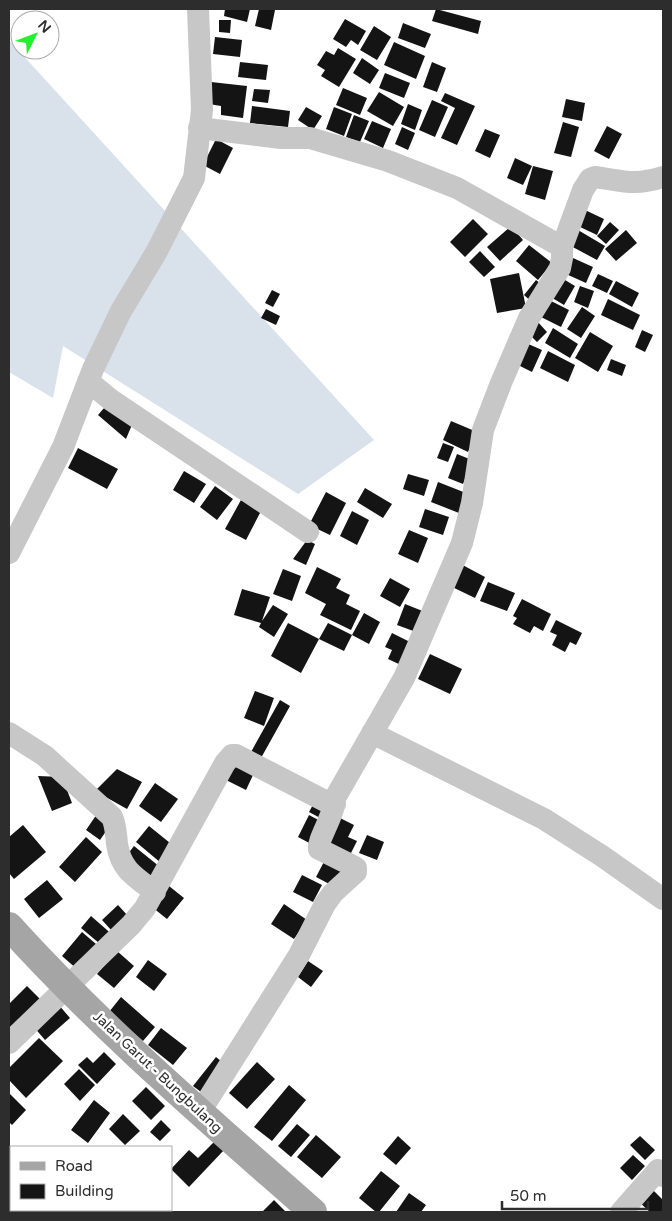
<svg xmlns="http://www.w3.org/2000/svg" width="672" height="1221" font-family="'Varela Round',sans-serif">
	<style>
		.grass { fill: #d9e1eb }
		.building { fill: #141414 }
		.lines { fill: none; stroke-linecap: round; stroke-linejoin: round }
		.minor { stroke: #c7c7c7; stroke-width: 22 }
		.primary { stroke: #a5a5a5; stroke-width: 28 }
		.labels { text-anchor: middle; stroke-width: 5; stroke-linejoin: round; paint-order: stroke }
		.street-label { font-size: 14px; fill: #2d2d2d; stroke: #fff }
	</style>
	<rect width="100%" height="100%" fill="#fff"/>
	<path class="grass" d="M9 40 374 440 298 494 63 346 53 398 9 372Z"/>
	<path class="building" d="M225 9H250L247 22 224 16Z
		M259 9 275 10 271 30 255 26Z
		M436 9 481 21 478 34 432 21Z
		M345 19 366 31 358 45 351 40 346 47 333 39Z
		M219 20H231L230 33 219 32Z
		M403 23 431 34 425 48 398 38Z
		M374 26 391 37 377 60 360 50Z
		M215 37 242 40 240 57 213 54Z
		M394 42 425 56 416 79 384 65Z
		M338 48 356 59 339 87 321 76 325 70 317 65 326 51 334 55Z
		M362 58 379 70 370 84 353 73Z
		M240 62 268 65 266 80 238 77Z
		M432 62 446 68 437 92 423 87Z
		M385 73 410 83 404 98 379 88Z
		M211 82 247 86 243 118 221 115V106L209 104Z
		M343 88 367 98 360 115 336 105Z
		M254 89 270 90 268 103 252 101Z
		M379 92 404 107 393 126 367 111Z
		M445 93 475 106 457 145 441 138 455 108 441 101Z
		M566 99 585 103 582 121 562 117Z
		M432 100 448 107 435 137 419 130Z
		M408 104 422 110 415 130 401 124Z
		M252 106 290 111 288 127 250 123Z
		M306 107 322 116 313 130 298 120Z
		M334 107 352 114 344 136 326 129Z
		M354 115 369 121 360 142 346 137Z
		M372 121 391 129 383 148 364 139Z
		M563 122 579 127 571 157 554 153Z
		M607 126 622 134 609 159 594 151Z
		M402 127 415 133 408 150 395 144Z
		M485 129 500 135 490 158 475 151Z
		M216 139 233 148 220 174 203 165Z
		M515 158 532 166 523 185 507 178Z
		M533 166 553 171 545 200 525 194Z
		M585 210 604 219 597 235 578 226Z
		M473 219 488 234 465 257 450 242Z
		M610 222 619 230 606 244 597 236Z
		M511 226 523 240 500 261 487 247Z
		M578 230 605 246 597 260 569 245Z
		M626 230 637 243 616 261 605 249Z
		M529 245 552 263 538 280 516 261Z
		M480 251 495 267 484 277 469 262Z
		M573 258 593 267 586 283 566 274Z
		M519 273 526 308 497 313 490 279Z
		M598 274 613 281 607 293 592 286Z
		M560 277 575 286 564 305 549 296Z
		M536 280 547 289 534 304 524 295Z
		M616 281 639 293 632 307 609 294Z
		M580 286 594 291 588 308 574 302Z
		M272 290 280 294 273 307 265 303Z
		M545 298 569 310 561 327 537 315Z
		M608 299 640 315 633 330 601 315Z
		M582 307 595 316 581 338 567 329Z
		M266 309 280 316 276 325 261 318Z
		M537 321 547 332 537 342 527 332Z
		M553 328 578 344 570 358 545 343Z
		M642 330 653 335 645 352 635 347Z
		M590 332 613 346 598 372 575 358Z
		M526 343 542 350 532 372 516 364Z
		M548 351 575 365 568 382 540 368Z
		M611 359 626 365 622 376 607 370Z
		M111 400 134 420 126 439 98 415Z
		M451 421 477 432 468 452 443 440Z
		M443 443 454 447 448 462 437 458Z
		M78 448 118 469 107 489 68 468Z
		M457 454 472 460 463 484 448 478Z
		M184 471 206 484 194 503 173 490Z
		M408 474 429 480 424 496 403 489Z
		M438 482 466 493 459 513 431 502Z
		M215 486 233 499 217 520 200 507Z
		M365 488 392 504 383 518 357 502Z
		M326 492 346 503 330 535 309 525Z
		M241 500 261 511 246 540 225 529Z
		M425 509 449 517 443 535 419 527Z
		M352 511 369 520 357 545 340 536Z
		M409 530 428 538 418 563 398 554Z
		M307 540 315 544 306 565 293 559Z
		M457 562 485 577 475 598 446 584Z
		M317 567 341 579 336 588 350 595 346 604 360 611 351 630 320 615 326 604 305 593Z
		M283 569 301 576 292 601 273 594Z
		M390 578 410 589 400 607 380 596Z
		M488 582 515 593 507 611 480 601Z
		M242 589 270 597 262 621 273 605 288 614 274 637 259 627 261 623 234 615Z
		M522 599 551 614 543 631 534 626 530 633 513 624 517 618 513 616Z
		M405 604 425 612 416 632 397 625Z
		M364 613 380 622 369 644 352 635 344 651 319 639 328 623 352 635Z
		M556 620 582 633 576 645 570 642 565 652 552 645 557 635 550 632Z
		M288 623 319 639 301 673 271 656Z
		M392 633 412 643 403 666 388 659 392 650 385 647Z
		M430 654 462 669 450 694 418 679Z
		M255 691 274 698 264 726 244 718Z
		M280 700 290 706 261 758 251 752Z
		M232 762 254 773 246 790 224 779Z
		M117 769 142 782 127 809 95 791Z
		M38 776 62 777 72 803 52 811Z
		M155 783 178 799 161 822 139 806Z
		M315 801 330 809 324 820 309 812Z
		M97 814 111 824 100 840 86 830Z
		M309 815 324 823 313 845 298 837Z
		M338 817 354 825 348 837 357 841 348 859 324 845Z
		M23 825 46 852 14 879 9 873V837Z
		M149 826 175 847 161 863 136 842Z
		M367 835 384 842 377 860 359 853Z
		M86 837 102 852 75 882 59 867Z
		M134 846 160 867 149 880 124 859Z
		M327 856 345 866 335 887 316 877Z
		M302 875 322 885 313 902 293 892Z
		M47 880 63 899 39 918 24 899Z
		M169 886 184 898 167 919 152 907Z
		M284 904 307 920 294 939 271 924Z
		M118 905 128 916 112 931 102 920Z
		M91 916 115 937 105 948 81 928Z
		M82 932 103 950 78 970 62 956Z
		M117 951 134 966 114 988 97 974Z
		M148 960 167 974 154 991 136 977Z
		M308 961 323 971 311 987 298 977Z
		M27 986 44 1003 9 1039V1004Z
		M121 997 155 1027 143 1041 109 1012Z
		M58 1004 70 1018 45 1040 33 1026Z
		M161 1028 187 1048 173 1065 148 1045Z
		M39 1038 63 1061 26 1098 9 1080V1068Z
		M104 1052 116 1064 97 1084 78 1065 87 1057 93 1063Z
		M216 1057 227 1066 205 1095 193 1086Z
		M257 1062 275 1079 247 1109 229 1093Z
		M79 1069 95 1085 80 1101 64 1084Z
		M289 1085 306 1100 272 1141 254 1127Z
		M146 1087 165 1106 151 1120 132 1101Z
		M9 1093 26 1110 12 1125 9 1122Z
		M94 1100 110 1113 88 1143 71 1130Z
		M123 1114 140 1131 125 1145 109 1129Z
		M161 1120 171 1130 160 1141 150 1132Z
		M297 1124 310 1135 291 1157 278 1146Z
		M316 1135 341 1157 322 1178 297 1157Z
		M398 1136 411 1148 396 1165 383 1154Z
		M640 1136 655 1150 645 1160 630 1145Z
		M215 1141 224 1150 189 1187 171 1169 189 1150 198 1158Z
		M633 1155 645 1166 632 1180 620 1168Z
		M381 1171 400 1186 379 1212H376L359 1198Z
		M652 1189 663 1200V1212H650L639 1202Z
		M409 1193 426 1205 421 1212H396Z
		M274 1200 286 1212H262Z"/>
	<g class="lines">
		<path class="minor" d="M199 128 281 138H310L388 161 457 188 562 247
			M88 381 111 400 308 532
			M9 553 63 447 93 369 121 311 157 251 194 178 202 110 198 9
			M9 733 45 756 112 817C116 826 116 834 117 844 121 870 135 877 155 892
			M372 733 544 819 602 856 663 899
			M9 1043 131 925 145 908 225 763 232 755H236L329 803 335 804
			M200 1112 299 955 325 904 333 893 356 872V868L353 866 319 849C317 840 335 814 335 798L404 678 462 543 472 503 483 430 501 383 529 318 560 268 562 258V247L583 190 590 179 595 177C624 181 634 186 663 177
			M621 1212 658 1170 663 1176"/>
		<path class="primary" d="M9 926C102 1029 209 1120 313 1212"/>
	</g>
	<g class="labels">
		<g class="street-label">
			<text transform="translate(158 1072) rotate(43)" y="5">Jalan Garut - Bungbulang</text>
		</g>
	</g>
	<rect width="672" height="1221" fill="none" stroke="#2d2d2d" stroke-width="20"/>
	<rect x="10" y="1146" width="162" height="65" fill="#ffffff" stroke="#ababab"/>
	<rect x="20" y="1162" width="25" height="8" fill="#a5a5a5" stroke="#ababab"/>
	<text x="55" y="1171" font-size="15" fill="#2d2d2d">Road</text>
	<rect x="20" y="1184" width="25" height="15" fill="#141414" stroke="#ababab"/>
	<text x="55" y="1196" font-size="15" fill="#2d2d2d">Building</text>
	<g transform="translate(35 35) rotate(48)"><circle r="24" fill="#ffffff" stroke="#ababab"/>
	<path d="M0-4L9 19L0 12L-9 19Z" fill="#24ef2d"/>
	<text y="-8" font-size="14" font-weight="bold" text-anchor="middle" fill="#2d2d2d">N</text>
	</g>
	<path d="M502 1201v8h146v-8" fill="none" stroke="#2d2d2d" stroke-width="2.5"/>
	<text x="510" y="1201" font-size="15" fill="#2d2d2d" stroke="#ffffff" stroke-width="4" paint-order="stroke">50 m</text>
</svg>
